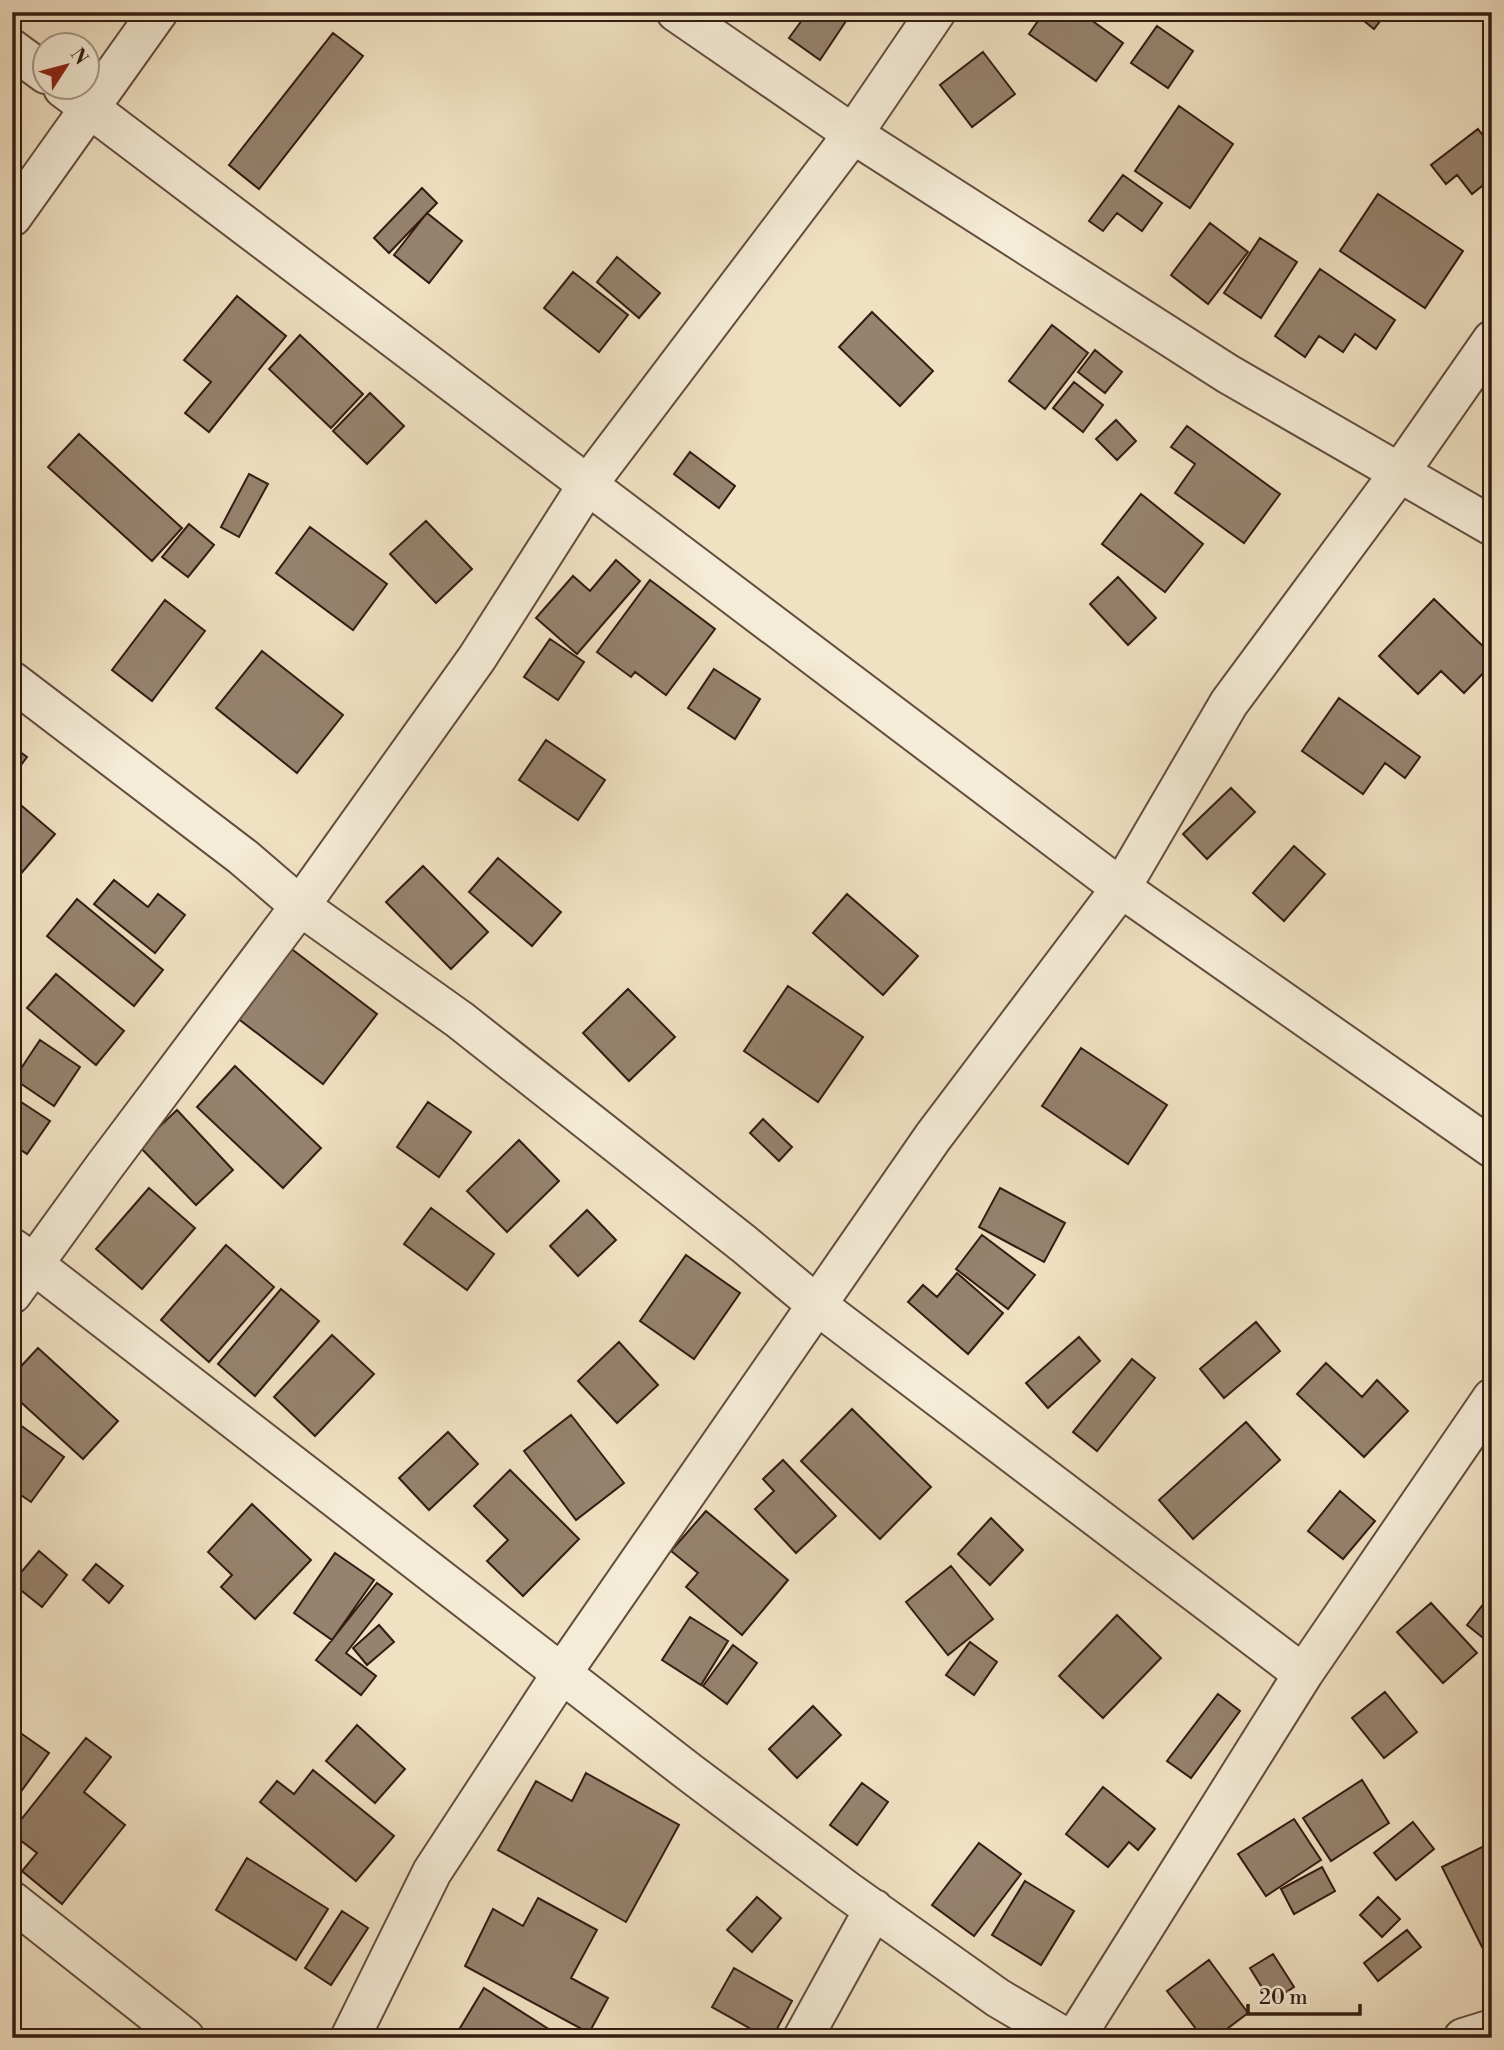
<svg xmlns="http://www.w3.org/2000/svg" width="1504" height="2050" font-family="'Libre Bodoni',serif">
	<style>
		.building { fill: #96826e; stroke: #341c13; stroke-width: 2 }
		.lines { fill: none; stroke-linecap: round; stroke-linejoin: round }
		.minor-casing { stroke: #634d3f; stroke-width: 42 }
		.minor { stroke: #f5ecd7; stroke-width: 38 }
	</style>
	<rect width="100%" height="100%" fill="#f0e1c2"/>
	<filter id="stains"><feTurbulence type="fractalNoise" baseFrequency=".00286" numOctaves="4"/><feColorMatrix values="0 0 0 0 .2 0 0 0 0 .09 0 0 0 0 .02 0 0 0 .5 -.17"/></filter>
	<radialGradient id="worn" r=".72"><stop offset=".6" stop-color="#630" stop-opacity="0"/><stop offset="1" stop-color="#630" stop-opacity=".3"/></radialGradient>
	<path class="building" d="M808 12H852L820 60 789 38Z
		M1044 12H1080L1123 43 1096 81 1029 34Z
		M1353 12H1387L1374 29Z
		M1157 26 1193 51 1168 88 1131 63Z
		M333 33 363 56 259 189 229 165Z
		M983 52 1015 94 972 127 940 85Z
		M1179 106 1233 144 1190 208 1135 171Z
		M1478 129 1492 147V178L1472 194 1457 175 1446 184 1431 165Z
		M1123 175 1162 203 1142 231 1117 213 1103 231 1089 221Z
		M422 188 437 203 389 253 374 238Z
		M1378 194 1463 251 1425 308 1340 251Z
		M427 213 462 241 429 283 394 255Z
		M1210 223 1248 252 1208 304 1171 275Z
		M1260 238 1297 262 1261 318 1224 293Z
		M617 257 660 293 639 318 597 282Z
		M1320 269 1395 320 1376 349 1355 334 1343 352 1319 336 1305 357 1275 336Z
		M573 272 628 315 599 352 544 308Z
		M237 296 286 336 209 432 185 413 211 382 184 360Z
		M872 312 933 371 900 406 839 347Z
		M1052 325 1088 353 1045 409 1009 381Z
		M300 335 363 394 331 428 269 369Z
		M1095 350 1122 372 1105 393 1078 372Z
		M1074 382 1103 405 1083 432 1053 408Z
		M370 393 404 426 367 464 333 431Z
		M1116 420 1136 441 1117 460 1096 439Z
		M1187 426 1280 494 1244 543 1175 493 1195 464 1171 447Z
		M79 434 182 528 152 561 48 467Z
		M690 452 735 486 719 508 674 474Z
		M249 474 268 484 239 537 221 527Z
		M1141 494 1203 544 1165 592 1102 544Z
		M426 521 472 569 436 603 390 554Z
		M189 524 214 545 188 577 162 557Z
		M310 527 387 584 353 630 276 573Z
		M616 560 640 581 577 654 536 618 573 576 590 591Z
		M1118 577 1156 618 1128 645 1090 604Z
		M650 580 715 629 666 695 635 672 631 677 597 652Z
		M1434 599 1492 655V664L1464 693 1441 671 1418 694 1379 656Z
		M165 600 205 631 152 701 112 670Z
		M550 639 584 662 558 700 524 677Z
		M262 651 343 715 297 773 216 708Z
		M714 669 760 699 735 739 688 708Z
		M1339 698 1420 757 1405 778 1385 763 1363 794 1302 751Z
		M546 740 605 780 578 820 519 780Z
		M12 746 27 757 12 777Z
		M1231 788 1255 812 1207 859 1183 834Z
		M16 801 55 834 12 884V805Z
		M1294 846 1325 874 1284 921 1253 893Z
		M498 858 561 912 532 946 469 892Z
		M423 866 488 932 451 969 386 902Z
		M114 880 148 907 158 894 185 915 155 953 94 904Z
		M847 894 918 956 883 995 813 933Z
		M77 899 163 970 134 1006 47 936Z
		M289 947 377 1014 323 1084 236 1017Z
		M56 974 124 1031 96 1065 27 1008Z
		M788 986 863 1037 818 1102 744 1051Z
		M628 989 675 1037 629 1081 583 1033Z
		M40 1040 80 1067 54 1106 14 1079Z
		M1081 1048 1167 1105 1128 1164 1042 1106Z
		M235 1066 321 1148 283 1188 197 1107Z
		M12 1096 50 1121 27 1154 12 1144Z
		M428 1102 471 1132 439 1177 397 1147Z
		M177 1110 233 1170 196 1205 139 1146Z
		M763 1119 792 1147 779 1161 750 1133Z
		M519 1140 559 1181 507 1232 467 1191Z
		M149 1188 195 1228 142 1289 96 1249Z
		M1000 1188 1065 1223 1044 1262 979 1227Z
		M431 1208 494 1254 467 1290 404 1244Z
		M587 1210 616 1240 578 1276 550 1246Z
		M982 1235 1035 1275 1008 1309 956 1269Z
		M226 1245 274 1287 209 1362 161 1320Z
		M686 1255 740 1293 694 1359 640 1321Z
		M957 1273 1003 1313 968 1354 908 1302 923 1285 937 1297Z
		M281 1289 319 1321 255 1396 218 1364Z
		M1256 1322 1280 1351 1224 1398 1200 1369Z
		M332 1335 374 1374 315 1436 274 1397Z
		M1079 1337 1100 1361 1048 1408 1026 1383Z
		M619 1342 658 1385 617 1423 578 1381Z
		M38 1348 118 1421 83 1459 12 1394V1376Z
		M1132 1359 1155 1378 1097 1451 1073 1432Z
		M1326 1363 1362 1397 1377 1380 1408 1411 1364 1457 1297 1394Z
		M852 1409 931 1487 880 1539 801 1461Z
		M571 1415 624 1483 576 1520 524 1451Z
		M12 1419 64 1457 31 1502 12 1489Z
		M1246 1422 1280 1460 1193 1539 1159 1500Z
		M448 1432 478 1464 429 1510 399 1478Z
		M783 1460 836 1516 796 1553 755 1509 774 1491 763 1479Z
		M510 1470 579 1539 523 1596 487 1561 508 1540 474 1506Z
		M1340 1491 1375 1521 1343 1559 1308 1531Z
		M252 1504 311 1560 255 1619 221 1587 232 1575 208 1552Z
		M706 1511 788 1580 742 1635 686 1587 698 1573 671 1551Z
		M991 1518 1023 1550 990 1585 958 1554Z
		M39 1551 67 1575 42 1607 12 1583Z
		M335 1553 374 1580 332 1640 294 1613Z
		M96 1564 123 1586 109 1603 83 1580Z
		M951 1566 993 1619 948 1655 906 1602Z
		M377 1583 392 1594 346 1653 376 1676 361 1695 316 1660Z
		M1492 1593V1645L1467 1625Z
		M1431 1603 1477 1653 1443 1683 1397 1632Z
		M1117 1615 1161 1658 1103 1718 1059 1676Z
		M690 1617 728 1641 701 1685 662 1660Z
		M379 1625 394 1642 367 1665 353 1648Z
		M970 1642 997 1662 974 1695 946 1675Z
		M733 1645 757 1663 727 1704 703 1686Z
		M1385 1692 1417 1732 1384 1758 1352 1718Z
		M1218 1694 1240 1711 1191 1778 1167 1761Z
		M813 1706 841 1735 797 1778 769 1749Z
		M357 1725 405 1769 375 1803 326 1761Z
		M12 1727 49 1753 12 1804Z
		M86 1738 111 1757 84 1792 125 1825 62 1904 22 1871 37 1853 12 1834V1831Z
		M313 1770 394 1836 356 1881 260 1802 277 1781 294 1794Z
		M586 1773 679 1825 626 1922 498 1850 536 1781 572 1801Z
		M1362 1780 1389 1823 1331 1861 1303 1818Z
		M862 1783 888 1802 857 1845 830 1825Z
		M1103 1787 1155 1829 1138 1850 1129 1842 1108 1867 1066 1834Z
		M1294 1819 1321 1860 1266 1896 1238 1854Z
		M1413 1822 1434 1849 1396 1880 1374 1853Z
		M1492 1842V1962L1490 1963 1442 1867Z
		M979 1843 1021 1874 974 1936 932 1905Z
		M247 1858 328 1909 296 1960 216 1910Z
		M1322 1867 1335 1891 1294 1914 1281 1889Z
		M1025 1881 1074 1911 1041 1965 992 1935Z
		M757 1897 781 1918 752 1952 727 1930Z
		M1378 1897 1400 1919 1382 1937 1360 1915Z
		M538 1898 597 1930 571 1978 608 1998 589 2033 465 1966 493 1909 523 1926Z
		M342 1911 368 1928 331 1985 305 1968Z
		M1407 1930 1421 1947 1378 1981 1364 1963Z
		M1273 1954 1294 1987 1271 2002 1250 1968Z
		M1209 1960 1248 2013 1215 2038H1203L1167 1991Z
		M734 1968 792 2001 772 2038H767L712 2007Z
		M484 1988 555 2033 552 2038H454Z"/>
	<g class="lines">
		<defs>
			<path id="minor" d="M676 12 853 134 1228 374 1492 526
				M12 49 46 74
				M63 88 1121 888 1492 1148
				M12 217 158 12
				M12 681 243 857 300 906 460 1020 744 1244 817 1305 1303 1674
				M14 1249 689 1772 846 1890 998 1998 1066 2038
				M12 1294 104 1167 300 906 477 658 588 484 853 134 936 12
				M12 1901 185 2038
				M350 2038 432 1872 562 1673 933 1137 1121 888 1229 703 1400 472 1492 340
				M803 2038 874 1909
				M1075 2038 1303 1674 1492 1398
				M1463 2038 1492 2029"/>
		</defs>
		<use href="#minor" class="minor-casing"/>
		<use href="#minor" class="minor"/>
	</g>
	<rect width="1504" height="2050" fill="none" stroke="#f0e1c2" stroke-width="42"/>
	<rect x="14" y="14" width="1476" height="2022" fill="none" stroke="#341c13" stroke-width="3.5"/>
	<rect x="21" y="21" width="1462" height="2008" fill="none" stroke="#341c13" stroke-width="2"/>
	<g transform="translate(66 66) rotate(54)"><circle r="33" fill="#f5ecd7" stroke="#a89989" stroke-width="2"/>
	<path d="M0-5L12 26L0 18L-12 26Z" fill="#8f2418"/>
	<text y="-10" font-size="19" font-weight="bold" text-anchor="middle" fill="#341c13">N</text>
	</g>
	<path d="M1248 2004v10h112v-10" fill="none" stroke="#341c13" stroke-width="3.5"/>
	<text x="1259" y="2004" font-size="21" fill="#341c13" stroke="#f5ecd7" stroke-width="5" paint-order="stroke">20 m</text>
	<rect width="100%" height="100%" filter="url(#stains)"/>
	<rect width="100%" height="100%" fill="url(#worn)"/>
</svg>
